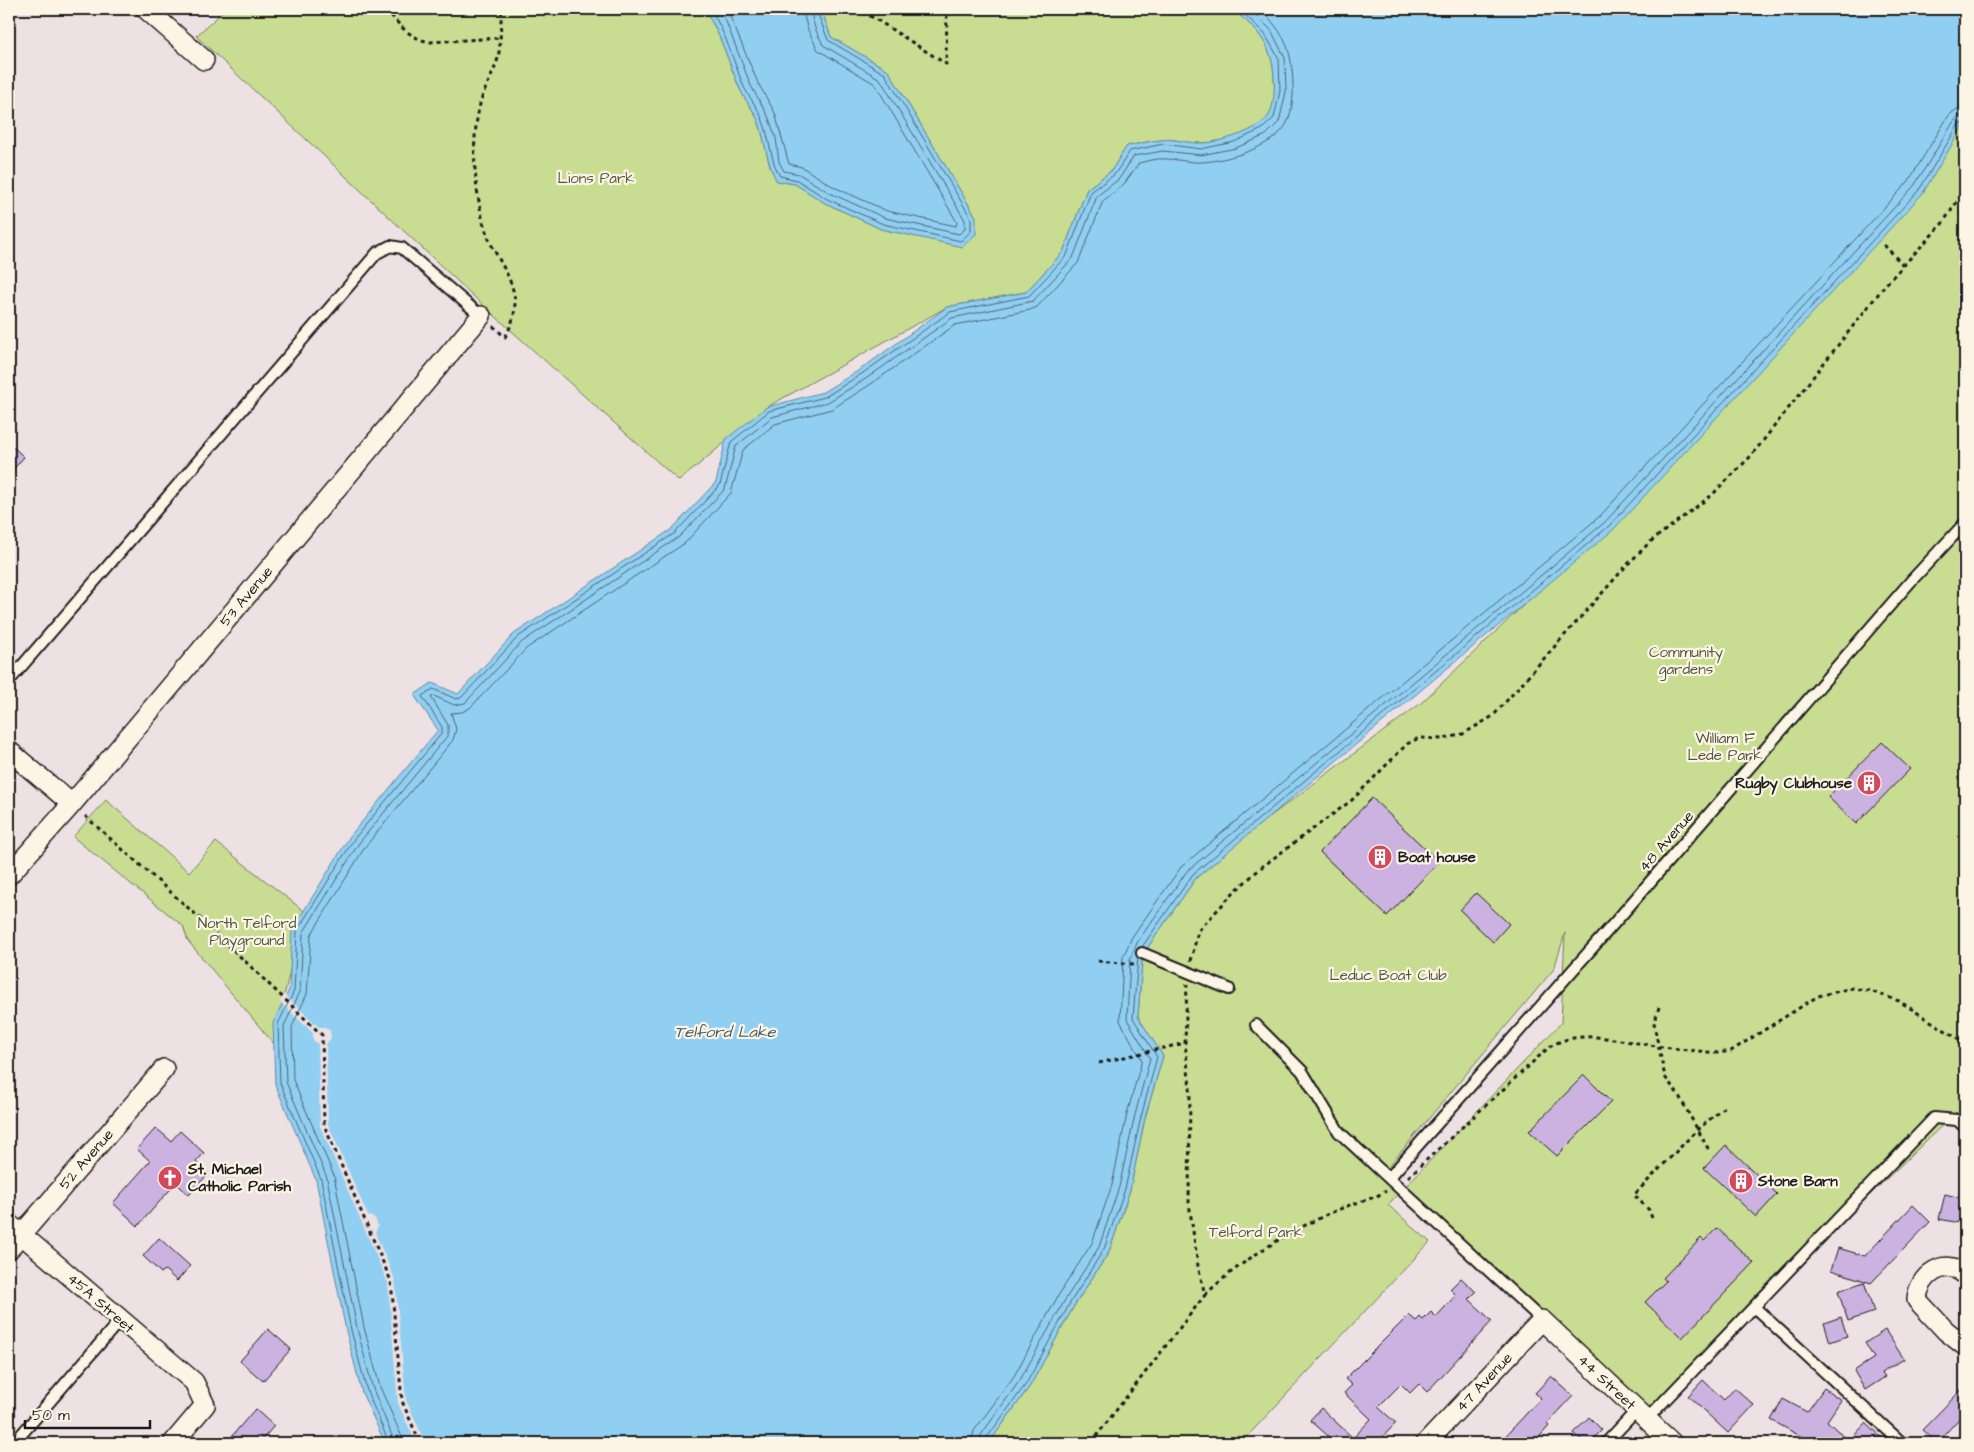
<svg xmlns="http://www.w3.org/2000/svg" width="1974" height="1452" font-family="'Architects Daughter',sans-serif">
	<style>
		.green { fill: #c8dd92; stroke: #727c57; fill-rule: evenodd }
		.water { fill: #91cff2; stroke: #62879c }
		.pier { fill: #ede1e4 }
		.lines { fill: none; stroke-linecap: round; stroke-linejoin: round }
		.shore { stroke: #4b6472; stroke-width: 1 }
		.building { fill: #cbb2e0; stroke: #1c1c1c }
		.service-casing { stroke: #1c1c1c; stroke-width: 14 }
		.minor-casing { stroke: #1c1c1c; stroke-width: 22 }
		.path { stroke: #1c1c1c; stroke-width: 3; stroke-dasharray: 4 4; stroke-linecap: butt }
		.service { stroke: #fcf5e5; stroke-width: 10 }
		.minor { stroke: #fcf5e5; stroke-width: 19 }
		.labels { text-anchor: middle; stroke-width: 4.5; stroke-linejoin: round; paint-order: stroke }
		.park-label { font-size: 15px; fill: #50563f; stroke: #fcf5e5 }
		.street-label { font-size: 15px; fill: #1c1c1c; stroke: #fcf5e5 }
		.poi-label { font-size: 15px; font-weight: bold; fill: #1c1c1c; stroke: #fcf5e5; text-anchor: start }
		.water-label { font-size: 16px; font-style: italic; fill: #455b67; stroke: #fcf5e5 }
	</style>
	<rect width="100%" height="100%" fill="#ede1e4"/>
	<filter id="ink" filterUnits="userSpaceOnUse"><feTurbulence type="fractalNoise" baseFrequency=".02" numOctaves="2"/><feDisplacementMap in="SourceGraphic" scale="10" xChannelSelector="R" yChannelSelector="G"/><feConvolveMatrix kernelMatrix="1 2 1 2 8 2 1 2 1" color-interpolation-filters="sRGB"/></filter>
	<g filter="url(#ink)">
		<path class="green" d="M226 9H704C721 33 728 62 740 89 745 101 755 111 759 123 766 143 766 163 777 181L795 184 825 203 881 229 918 237 976 217 888 70 831 37 821 9H1231C1257 27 1274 47 1274 80 1275 90 1275 108 1268 117 1257 132 1218 144 1199 143 1186 143 1173 138 1161 140 1150 141 1138 144 1127 146L1111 171 1087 189 1063 252 1026 292 947 307 767 407 679 481 485 307 196 36Z
			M1965 123V1120L1956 1112 1635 1421 1401 1190 1388 1205 1430 1242 1241 1443H989L1030 1386 1074 1306 1109 1252 1130 1190 1145 1118 1163 1056 1138 1017 1142 961 1148 947 1196 878 1260 824 1420 704 1685 451ZM1565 933 1561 1023 1402 1190 1384 1172 1554 969Z
			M106 800 189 872 216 842 304 911 273 1043 188 941 183 926 73 837Z"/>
		<path class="water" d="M704 9H821L831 37 888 70 976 217V234L962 247 881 229 825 203 795 184 777 181C766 163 766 143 759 123 755 111 745 101 740 89 728 62 721 33 704 9Z
			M1231 9H1965V123L1923 193 1613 530 1196 878 1148 947 1142 961 1138 1017 1163 1056 1145 1118 1130 1190 1109 1252 1074 1306 1030 1386 989 1443H385L362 1393 346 1331 316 1180 275 1084 273 1023 289 990 292 930 350 836 438 730 414 695 432 683 458 694 514 634 672 529 716 482 726 439 767 407 823 392 861 369 947 307 1026 292 1063 252 1087 189 1111 171 1127 146C1138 144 1150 141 1161 140 1173 138 1186 143 1199 143 1216 144 1264 130 1270 113 1274 103 1275 90 1274 80 1274 47 1257 27 1231 9Z"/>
		<path class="pier" d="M284 994 319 1027H325L330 1031 331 1038 326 1044 328 1124 368 1216 375 1218 378 1226 375 1233 395 1280 406 1400 424 1440 432 1443H416L398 1403 388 1283 320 1126 318 1044 313 1040V1033L280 1002Z"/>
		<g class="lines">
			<path class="shore" d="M710 9C726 32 733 61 744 87 750 99 759 109 763 121 770 139 770 160 780 176L797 180 827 199 883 224 961 241 971 231V218L885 74 828 40 816 9
				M718 9 725 19 751 86 768 116 776 138 779 162 784 171 799 174 830 193 885 218 959 234 965 229V220L880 79 823 45 815 28 810 9
				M727 9 758 83 775 113 789 164 802 167 834 187 887 211 956 226 957 222 875 84 818 50 808 30 802 9
				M1142 947 1193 874 1609 526 1919 190 1959 124 1965 122
				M389 1443 367 1391 351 1330 321 1179 280 1083 278 1024 294 991 297 931 354 839 442 733V727L422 696 433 689 456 699 461 698 518 637 675 533 720 485 731 442 769 411 825 397 863 373 950 312 1029 296 1067 255 1091 192 1115 174 1130 151 1163 144 1201 149 1234 142 1262 129 1274 118 1280 91 1279 59 1265 34 1239 9
				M395 1443 373 1389 357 1328 327 1178 286 1082 284 1026 300 992 303 933 359 843 448 735V725L431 697 434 696 454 705 465 703 522 642 679 537 725 489 736 446 772 417 828 402 867 378 952 318 1033 301 1073 258 1097 196 1119 179 1134 156 1163 151 1201 155 1236 148 1266 135 1279 122 1286 92 1285 58 1271 30 1250 9
				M403 1443 401 1435 380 1387 364 1327 334 1176 293 1080 292 1027 307 994 311 935 365 847 453 740 456 729 451 713 462 712 470 708 527 648 685 543 731 493 743 450 775 424 832 409 871 384 955 325 1030 310 1037 307 1078 263 1103 201 1124 184 1139 163C1147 161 1157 158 1165 159 1178 159 1191 163 1203 162 1228 160 1275 147 1287 123 1291 114 1294 97 1293 86 1292 49 1286 36 1261 9
				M971 1443 974 1431 1014 1376 1058 1296 1092 1243 1112 1185 1127 1114 1142 1060 1120 1021 1123 957 1132 937 1181 867 1600 516 1908 182 1949 115 1957 109 1965 108
				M979 1443 981 1435 1020 1380 1065 1300 1099 1247 1119 1187 1135 1115 1150 1058 1127 1019 1130 959 1138 941 1187 871 1605 522 1914 186 1954 121 1958 117 1965 115
				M985 1443 986 1439 1026 1384 1070 1303 1104 1249 1125 1189 1141 1117 1157 1057 1133 1018 1138 957"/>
		</g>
		<path class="building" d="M9 443 24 457 9 474Z
			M1882 742 1910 769 1856 824 1828 797Z
			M1372 798 1439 862 1387 916 1320 852Z
			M1476 893 1509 924 1493 942 1460 910Z
			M1584 1075 1611 1102 1557 1156 1529 1131Z
			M156 1128 171 1141 180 1131 204 1153 196 1162 208 1174 189 1195 176 1183 138 1226 113 1203 150 1161 137 1149Z
			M1726 1145 1777 1194 1756 1217 1704 1168Z
			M1945 1194 1965 1199V1224L1939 1219Z
			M1913 1205 1930 1222 1871 1283 1831 1270 1838 1248 1865 1256Z
			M1717 1228 1754 1263 1682 1338 1645 1302 1666 1281 1663 1278 1701 1238 1704 1241Z
			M159 1238 190 1266 177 1281 165 1270 161 1273 143 1256Z
			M1461 1278 1476 1292 1469 1299 1492 1321 1427 1392 1419 1384 1410 1393 1401 1384 1378 1407 1396 1423 1377 1443H1336L1310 1420 1321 1408 1353 1438 1371 1419 1344 1393 1352 1385 1345 1379 1409 1315 1416 1321 1420 1317 1423 1320 1431 1312 1436 1317 1456 1295 1450 1289Z
			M1864 1282 1874 1312 1848 1321 1838 1291Z
			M1841 1317 1847 1336 1830 1342 1824 1323Z
			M268 1329 291 1349 263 1381 240 1361Z
			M1885 1330 1904 1359 1881 1373 1885 1377 1865 1390 1854 1371 1874 1358 1865 1343Z
			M1551 1376 1573 1396 1547 1424 1549 1426 1534 1443H1499L1541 1398 1535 1393Z
			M1703 1380 1724 1400 1735 1388 1754 1405 1728 1433 1688 1396Z
			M1965 1386V1412L1937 1443 1922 1430Z
			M1824 1388 1841 1400 1827 1421 1849 1441 1866 1423 1887 1443H1813L1771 1420 1783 1399 1807 1412Z
			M255 1409 274 1426 259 1443H226Z
			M1589 1417 1602 1430 1589 1443H1585L1574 1433Z"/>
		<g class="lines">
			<defs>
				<path id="service" d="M9 681 377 253 390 246 402 248 481 316
					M1142 953 1229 989
					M1256 1025 1302 1071 1339 1132 1542 1320
					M1389 1178 1617 920 1911 581 1965 523
					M1754 1307 1902 1443
					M1647 1419 1934 1118 1957 1120 1965 1127
					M14 1443 121 1319
					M1606 1443 1637 1410"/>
				<path id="minor" d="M146 9 204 60
					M9 751 72 804
					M9 875 72 804 481 316
					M9 1224 194 1382 205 1405 173 1443
					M9 1249 164 1069
					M1965 1275C1946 1256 1918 1275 1917 1300L1946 1331 1965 1346
					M1426 1443 1542 1320 1672 1443"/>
			</defs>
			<use href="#service" class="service-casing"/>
			<use href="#minor" class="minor-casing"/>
			<path class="path" d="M386 9C399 25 409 38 430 42L499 38
				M855 9 874 18 946 64 947 9
				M1884 245 1903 265
				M493 326 505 337C534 287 491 264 482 217 474 180 471 141 480 104 484 88 494 74 498 58 501 43 500 25 502 9
				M85 816 203 921 322 1035 324 1125 391 1281 402 1401 420 1443
				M1098 961 1134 964
				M1191 961 1198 931 1234 892 1263 866 1352 800 1407 744 1419 738 1444 739 1463 734 1493 716 1627 565 1650 542 1712 495 1751 456 1886 284 1942 224 1965 190
				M1659 1007 1654 1025 1665 1077 1678 1094 1710 1152
				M1099 1063 1185 1043
				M1408 1177 1547 1049C1576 1026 1623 1042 1656 1046 1677 1049 1697 1051 1718 1053L1731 1051 1818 996 1852 988 1870 991 1899 1001 1965 1043
				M1652 1218 1649 1210 1634 1195 1697 1130 1727 1105
				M1205 1295C1241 1260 1294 1228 1340 1209 1355 1202 1372 1200 1386 1191
				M1091 1443 1205 1295 1198 1266 1189 1203 1190 1088 1185 1043 1187 984"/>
			<use href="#service" class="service"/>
			<use href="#minor" class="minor"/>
		</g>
	</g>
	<defs>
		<symbol id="building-disc" viewBox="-11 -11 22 22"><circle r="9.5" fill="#d1495b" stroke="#fcf5e5"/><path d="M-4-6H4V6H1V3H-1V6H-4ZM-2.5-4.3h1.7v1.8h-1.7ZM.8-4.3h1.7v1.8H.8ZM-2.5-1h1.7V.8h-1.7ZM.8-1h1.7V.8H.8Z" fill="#fff"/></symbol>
		<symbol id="church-disc" viewBox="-11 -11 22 22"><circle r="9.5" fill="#d1495b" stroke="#fcf5e5"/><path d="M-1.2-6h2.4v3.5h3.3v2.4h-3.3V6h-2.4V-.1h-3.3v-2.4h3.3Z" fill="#fff"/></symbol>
	</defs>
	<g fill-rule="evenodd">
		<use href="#building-disc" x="1855" y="769" width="28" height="28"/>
		<use href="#building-disc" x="1366" y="843" width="28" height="28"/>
		<use href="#church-disc" x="156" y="1164" width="28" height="28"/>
		<use href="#building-disc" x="1727" y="1167" width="28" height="28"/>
	</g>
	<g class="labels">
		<g class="park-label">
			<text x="596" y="183">Lions Park</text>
			<text x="1686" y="657">Community<tspan x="1686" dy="17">gardens</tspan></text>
			<text x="1725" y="743">William F<tspan x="1725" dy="17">Lede Park</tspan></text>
			<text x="247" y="928">North Telford<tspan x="247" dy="17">Playground</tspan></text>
			<text x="1388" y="980">Leduc Boat Club</text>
			<text x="1256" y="1237">Telford Park</text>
		</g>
		<g class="street-label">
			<text transform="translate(246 596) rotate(-50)" y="5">53 Avenue</text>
			<text transform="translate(1666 841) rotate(-49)" y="5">48 Avenue</text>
			<text transform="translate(86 1159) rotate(-49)" y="5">52 Avenue</text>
			<text transform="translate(101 1303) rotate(41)" y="5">45A Street</text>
			<text transform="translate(1484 1382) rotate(-47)" y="5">47 Avenue</text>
			<text transform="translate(1607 1382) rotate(43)" y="5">44 Street</text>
		</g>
		<g class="poi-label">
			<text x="1852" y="788" text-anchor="end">Rugby Clubhouse</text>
			<text x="1398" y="862">Boat house</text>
			<text x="188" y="1174">St. Michael<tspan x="188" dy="17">Catholic Parish</tspan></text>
			<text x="1758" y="1186">Stone Barn</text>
		</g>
		<g class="water-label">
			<text x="725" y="1037">Telford Lake</text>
		</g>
	</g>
	<rect width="1974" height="1452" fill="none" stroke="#fcf5e5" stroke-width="30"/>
	<rect x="15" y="15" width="1944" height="1422" fill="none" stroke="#1c1c1c" stroke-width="2" filter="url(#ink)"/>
	<path d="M25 1420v8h125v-8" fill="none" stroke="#1c1c1c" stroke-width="2.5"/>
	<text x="32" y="1420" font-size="15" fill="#1c1c1c" stroke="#fcf5e5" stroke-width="4" paint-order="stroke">50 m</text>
</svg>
